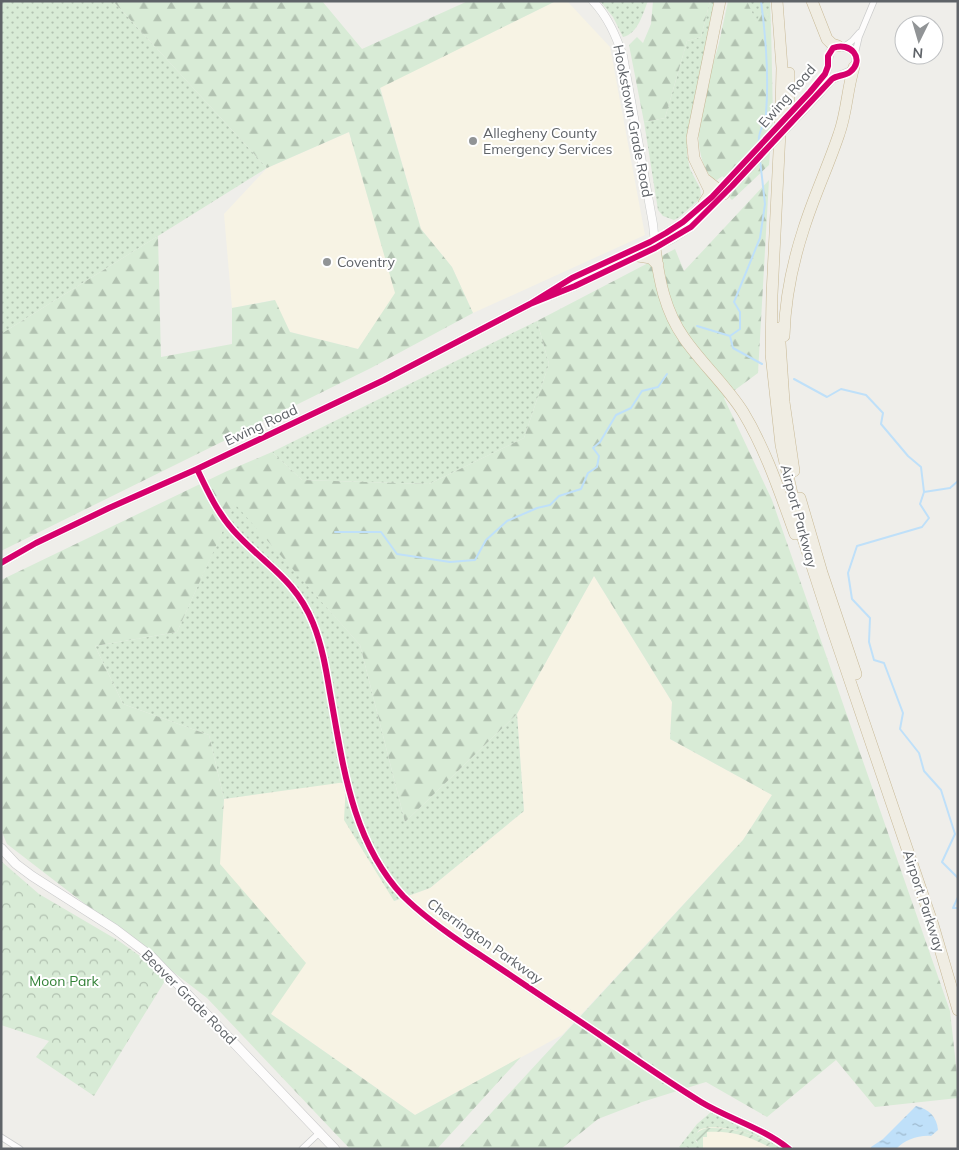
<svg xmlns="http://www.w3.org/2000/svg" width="959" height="1150" font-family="Mulish,sans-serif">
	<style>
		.commercial { fill: #f7f3e4 }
		.grass { fill: url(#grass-dots) }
		.forest { fill: url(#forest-firs) }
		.park { fill: url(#park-crowns) }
		.garden { fill: url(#garden-furrows) }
		.water { fill: url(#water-ripples) }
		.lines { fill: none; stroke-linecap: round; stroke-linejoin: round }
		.stream { stroke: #bfe0f9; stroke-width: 2 }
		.minor-casing { stroke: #cbcccc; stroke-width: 7 }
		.tertiary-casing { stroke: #cbcccc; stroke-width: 9 }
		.secondary-casing { stroke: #cacacb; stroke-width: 10 }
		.motorway-casing { stroke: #c8b996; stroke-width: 12 }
		.minor { stroke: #fdfcfc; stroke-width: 5.5 }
		.tertiary { stroke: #fdfcfc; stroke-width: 8 }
		.secondary { stroke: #fdfcfc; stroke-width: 9 }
		.motorway { stroke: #f0ede3; stroke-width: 11 }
		.tertiary-bridge-casing { stroke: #cbcccc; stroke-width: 9; stroke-linecap: butt }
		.tertiary-bridge { stroke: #fdfcfc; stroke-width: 8 }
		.cycleway-casing { stroke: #fff; stroke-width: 9 }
		.cycleway { stroke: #d6006c; stroke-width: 6 }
		.poi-dot { fill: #919496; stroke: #fff; stroke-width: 2 }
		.labels { text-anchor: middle; stroke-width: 4; stroke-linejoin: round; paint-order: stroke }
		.street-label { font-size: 14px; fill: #5f6368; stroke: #fff }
		.poi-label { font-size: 14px; fill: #5f6368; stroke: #fff; text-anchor: start }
		.park-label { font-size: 14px; fill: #348238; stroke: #fff }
	</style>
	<defs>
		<pattern id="grass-dots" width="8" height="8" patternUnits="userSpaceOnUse" patternTransform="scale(1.25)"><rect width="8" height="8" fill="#d8ebd6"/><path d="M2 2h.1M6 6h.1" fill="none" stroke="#b2c2b1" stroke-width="1.8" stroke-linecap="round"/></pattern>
		<pattern id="forest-firs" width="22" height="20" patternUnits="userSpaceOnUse" patternTransform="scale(1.25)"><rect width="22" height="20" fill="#d8ebd6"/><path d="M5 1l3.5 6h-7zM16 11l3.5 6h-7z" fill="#b2c2b1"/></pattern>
		<pattern id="park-crowns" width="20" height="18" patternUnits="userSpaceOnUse" patternTransform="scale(1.25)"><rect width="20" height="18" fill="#d8ebd6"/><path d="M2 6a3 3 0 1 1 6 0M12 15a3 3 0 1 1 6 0" fill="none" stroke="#b2c2b1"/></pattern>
		<pattern id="garden-furrows" width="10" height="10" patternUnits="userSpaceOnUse" patternTransform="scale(1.25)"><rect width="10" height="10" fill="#d8ebd6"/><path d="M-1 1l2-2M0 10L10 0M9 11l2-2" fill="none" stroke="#b2c2b1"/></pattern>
		<pattern id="water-ripples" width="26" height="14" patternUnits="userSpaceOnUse" patternTransform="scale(1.25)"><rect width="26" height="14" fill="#bfe0f9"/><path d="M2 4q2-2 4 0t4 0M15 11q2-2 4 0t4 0" fill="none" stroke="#9eb9cd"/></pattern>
	</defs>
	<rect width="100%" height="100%" fill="#efeeea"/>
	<path class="commercial" d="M556 1H567L610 47 645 235 473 313 452 267 421 229 380 87Z
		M349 132 396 293 358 349 290 332 274 300 232 308 224 214 267 168Z
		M594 576 672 702 670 739 772 795 743 840 562 1035 415 1115 271 1014 219 864 224 799 346 781 395 901 430 888 524 811 517 714Z
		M709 1123 745 1130 786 1149H700L699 1127Z"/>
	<path class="grass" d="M1 1H113L267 168 1 334Z
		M600 1H648C643 13 638 34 623 37L613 17Z
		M710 1H716L687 137V155L690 169 700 188 701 195 699 200 678 218 674 220 663 216 658 210 644 122 665 118 687 41 701 37Z
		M747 1H770L771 24 765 8 756 22Z
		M537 321 549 364 524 438 429 484 302 480 272 452Z
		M235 503 360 645 405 822 517 714 524 811 430 888 394 901 344 820 346 782 224 799 209 735 123 704 95 646 177 632Z
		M711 1112 772 1141 784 1149C776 1149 770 1143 763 1139 751 1133 710 1121 698 1131 697 1133 696 1136 694 1138L699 1146H703V1149H689L687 1147 682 1149 679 1147 697 1124Z"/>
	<path class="forest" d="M113 1H322L362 49 468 1H556L380 88 421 229 452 267 473 313 371 368 1 551V334L158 236 161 357 232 344V308L275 300 290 332 358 349 395 293 349 132 267 168Z
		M653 1H710L701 37 687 41 665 118 644 122 629 45 637 37 643 43 651 24Z
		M728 1H747L756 21 765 7 771 24 773 117 769 165 732 200 728 196 734 187 722 176 717 180C709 178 706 170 703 163 690 124 709 81 719 43 722 29 725 15 728 1Z
		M769 180 758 373 724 398 772 500 950 1011 958 1083V1098L875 1107 836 1060 767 1117 706 1082 642 1102 598 1119 561 1149H458L743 840 772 795 670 739 672 702 594 576 517 714 405 822 360 645 235 504 177 632 95 646 123 704 209 735 224 799 220 864 306 963 271 1014 415 1115 521 1057 437 1149H350L207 998 7 844 1 830V580L225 472 272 452 302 480 429 484 524 438 549 364 537 321 675 249 684 271Z"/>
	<path class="park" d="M1 861 39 894 119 941 168 976 94 1096 36 1057 49 1041 1 1025Z"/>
	<path class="garden" d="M707 1128C733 1127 758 1134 779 1149 770 1149 761 1142 752 1139 738 1133 723 1131 707 1132V1137H703V1146H698L697 1141 694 1139C695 1132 701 1130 707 1128Z"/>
	<path class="water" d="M916 1106C929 1109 937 1117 938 1130L931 1136C918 1135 905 1140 896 1149H871V1147L883 1139Z"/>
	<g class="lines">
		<path class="stream" d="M759 143C757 130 766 125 766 114 769 76 766 38 761 1
			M760 160 765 204 760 238 734 302 740 312V329L730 336 733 348 762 364
			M697 326 730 336
			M794 379 827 397 841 389 866 395 883 413 881 424 908 456 921 467 924 492 920 504 929 518 922 527 857 546 848 573 852 599 870 618 869 642 874 660 884 663 903 713 900 729 919 753 924 771 941 790 955 834 942 862 958 878
			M924 492 950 488 958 481
			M335 532H381L397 554 450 562 475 560 486 540 507 521 537 508 550 505 559 496 581 489 588 473 597 467 599 456 593 448 600 442 616 415 631 408 642 391 658 387 667 374
			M958 897 953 908H958"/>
		<defs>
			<path id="minor" d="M845 46 852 41 859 33
				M855 54 859 37 874 1
				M1 1137 20 1149
				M302 1149 319 1133"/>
			<path id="tertiary" d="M593 1C608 17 616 36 623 56L653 224 655 243
				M810 92C816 86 822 80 826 72 830 64 826 55 833 48L838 46 850 48 855 54 856 63 851 71 832 79 816 97
				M550 296 575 286 672 239 691 227 732 186
				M197 469C207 490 217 512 233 530 263 564 295 578 313 623 322 645 326 669 330 693 343 764 351 840 403 896 423 916 447 933 471 949 500 968 529 988 558 1007 606 1038 652 1072 701 1102 729 1119 763 1128 789 1149
				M1 563 36 543 109 508 197 469 384 380 530 304 572 278 655 240 683 222 707 200"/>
			<path id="secondary" d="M1 848 16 864 32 876 115 929 152 957 335 1149"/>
			<path id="motorway" d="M777 1 782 68 781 111 772 295 771 354 781 445 800 529 833 631 933 925 958 1010
				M812 1 827 39 832 44 838 46
				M789 122V73
				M706 180 724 194
				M704 203 709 195V189L694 158 692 138 720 1
				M655 248C659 280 665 311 684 338 702 364 726 385 743 412 766 450 780 493 795 534
				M638 256 651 258 658 265
				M779 328 784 402 794 471
				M784 336C785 300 792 265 803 231 813 198 828 167 839 134 847 112 847 89 854 67
				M800 498 822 573 856 674"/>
		</defs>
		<use href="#minor" class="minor-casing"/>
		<use href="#tertiary" class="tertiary-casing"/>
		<use href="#secondary" class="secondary-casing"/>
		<use href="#motorway" class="motorway-casing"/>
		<use href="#minor" class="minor"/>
		<use href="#tertiary" class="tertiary"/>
		<use href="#secondary" class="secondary"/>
		<use href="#motorway" class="motorway"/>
		<defs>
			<path id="tertiary-bridge" d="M728 180 810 92
				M732 186 816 97"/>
		</defs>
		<use href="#tertiary-bridge" class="tertiary-bridge-casing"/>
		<use href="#tertiary-bridge" class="tertiary-bridge"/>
		<defs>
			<path id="cycleway" d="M197 469C207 490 217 512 233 530 263 564 295 578 313 623 322 645 326 669 330 693 343 764 351 840 403 896 423 916 447 933 471 949 500 968 529 988 558 1007 606 1038 652 1072 701 1102 729 1119 763 1128 789 1149
				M1 563 36 543 109 508 197 469 384 380 530 304 572 278 650 242 666 233 683 222 712 197 810 92 825 74 828 66V56L833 48C850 41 866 59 850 72 845 76 837 75 832 79L732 186 691 227 655 248 575 286 530 304"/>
		</defs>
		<use href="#cycleway" class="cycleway-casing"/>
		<use href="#cycleway" class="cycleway"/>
	</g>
	<g class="poi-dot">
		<circle cx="473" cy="141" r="5"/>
		<circle cx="327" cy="262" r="5"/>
	</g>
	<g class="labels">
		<g class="street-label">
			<text transform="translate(787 96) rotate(-49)" y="5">Ewing Road</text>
			<text transform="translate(633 121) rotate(79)" y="5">Hookstown Grade Road</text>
			<text transform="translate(261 425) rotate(-25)" y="5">Ewing Road</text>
			<text transform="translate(799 516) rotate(75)" y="5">Airport Parkway</text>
			<text transform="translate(924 901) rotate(72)" y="5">Airport Parkway</text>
			<text transform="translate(485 941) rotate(35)" y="5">Cherrington Parkway</text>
			<text transform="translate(189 997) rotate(45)" y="5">Beaver Grade Road</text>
		</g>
		<g class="poi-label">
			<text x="483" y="138">Allegheny County<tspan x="483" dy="16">Emergency Services</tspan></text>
			<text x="337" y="267">Coventry</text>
		</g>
		<g class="park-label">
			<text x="64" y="986">Moon Park</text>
		</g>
	</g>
	<rect width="959" height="1150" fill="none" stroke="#5f6368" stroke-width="5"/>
	<g transform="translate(919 40) rotate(185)"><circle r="24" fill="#ffffff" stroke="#bfc1c3"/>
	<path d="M0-4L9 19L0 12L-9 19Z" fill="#919496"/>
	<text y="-8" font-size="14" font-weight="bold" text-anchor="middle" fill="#5f6368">N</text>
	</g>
</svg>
